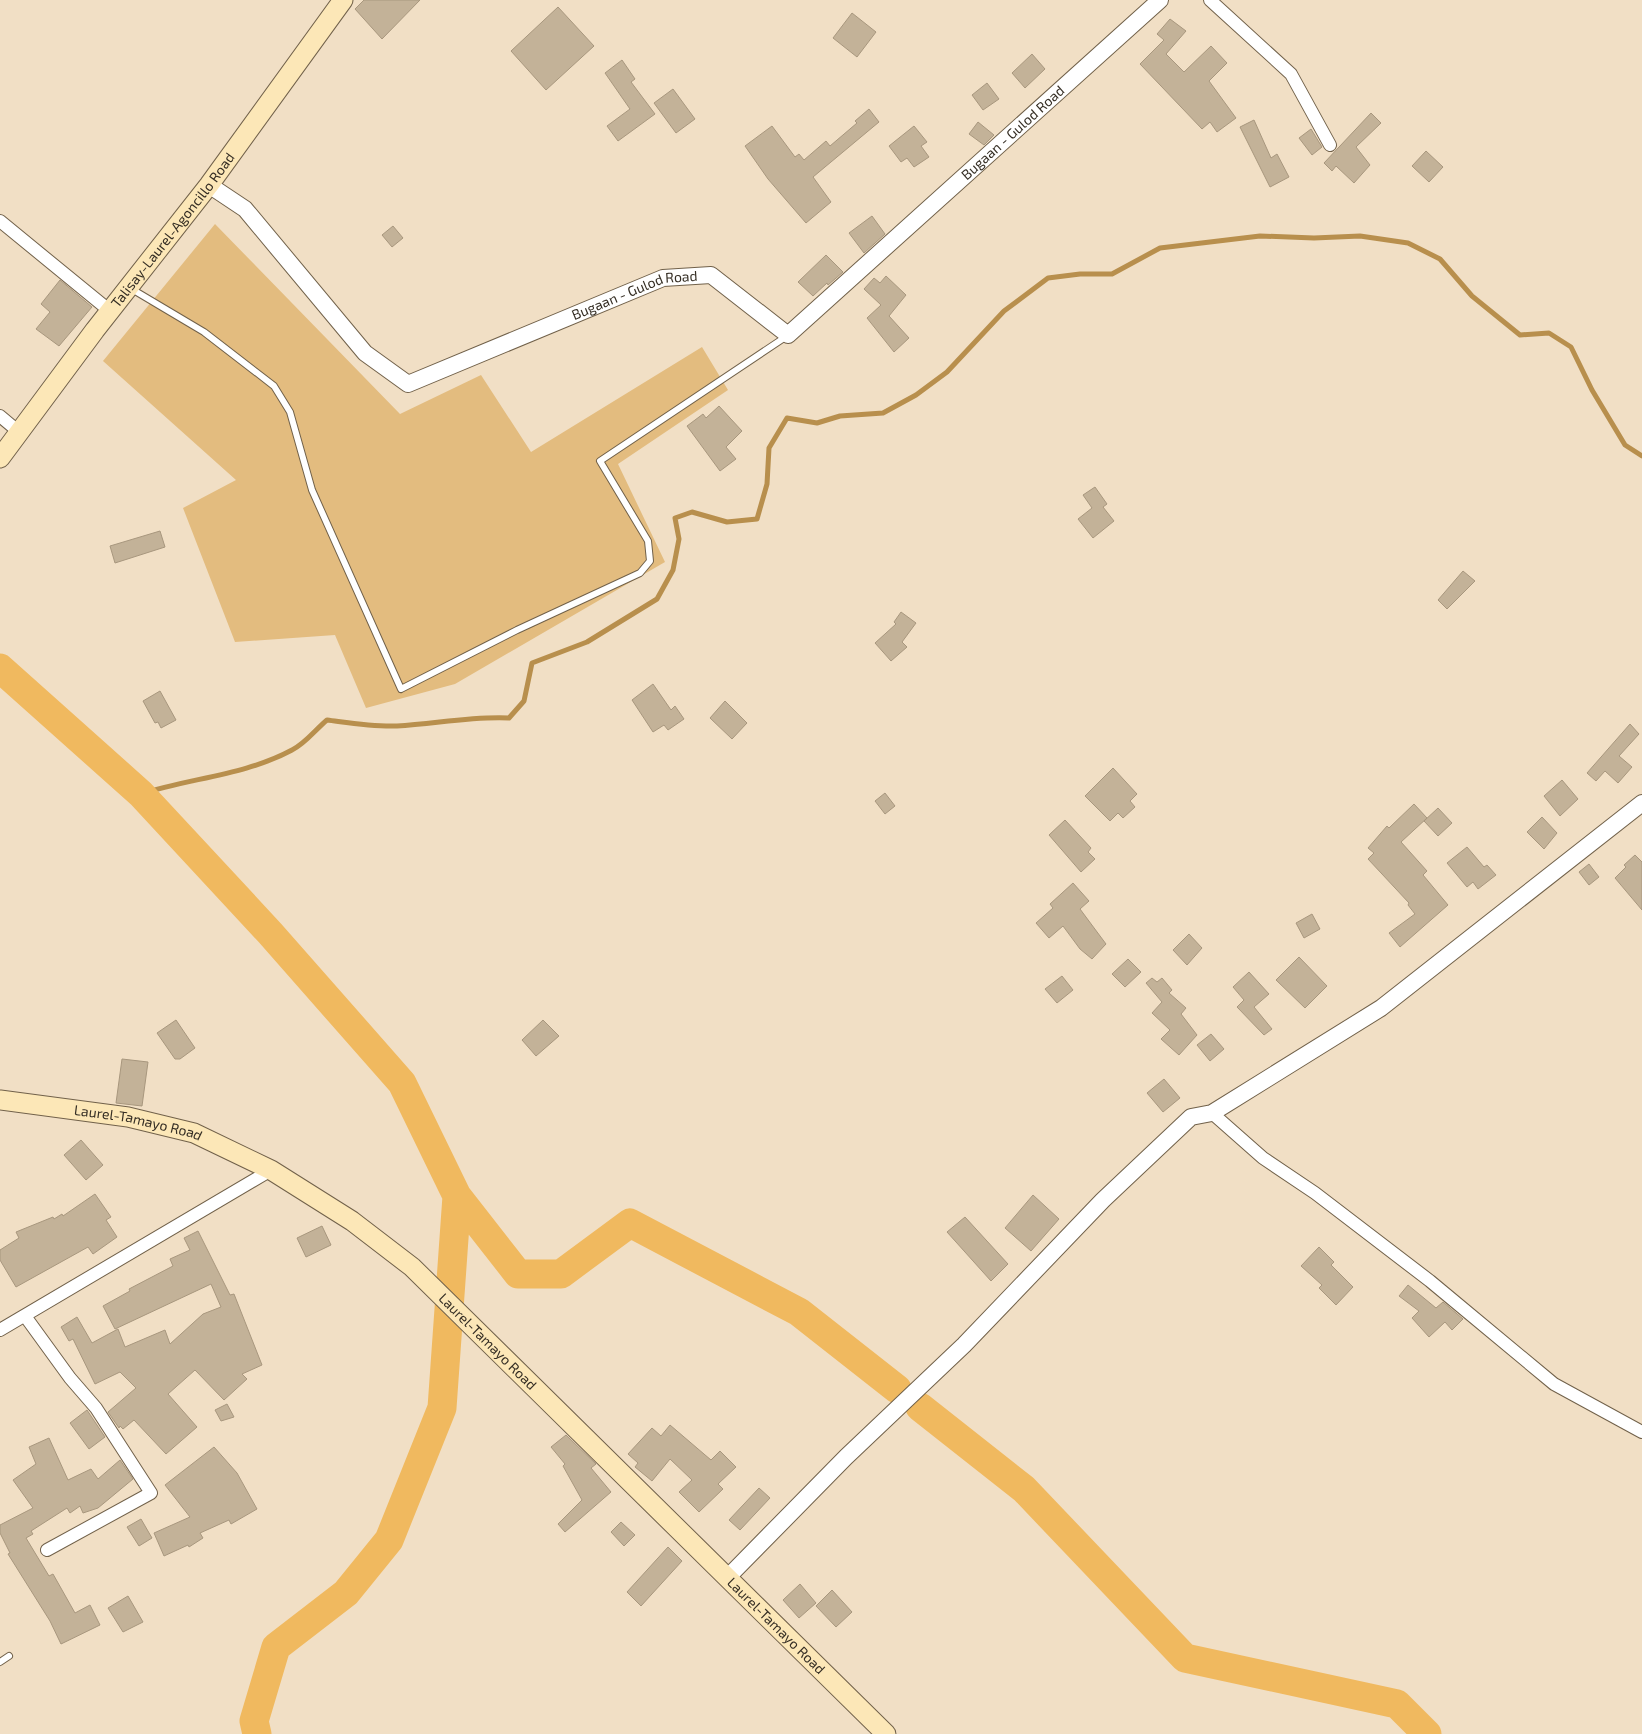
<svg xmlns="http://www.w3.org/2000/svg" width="1642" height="1734" font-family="'Exo 2',sans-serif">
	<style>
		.green { fill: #e3bc7f }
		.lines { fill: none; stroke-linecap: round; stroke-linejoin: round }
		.stream { stroke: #b88f4d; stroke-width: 5 }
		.river { stroke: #f0b95f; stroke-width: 29 }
		.building { fill: #c3b298; stroke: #a8977e }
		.service-casing { stroke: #71614a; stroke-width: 8 }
		.minor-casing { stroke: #71614a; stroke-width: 14 }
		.tertiary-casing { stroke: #71614a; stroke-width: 18 }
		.secondary-casing { stroke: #71614a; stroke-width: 21 }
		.service { stroke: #fff; stroke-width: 6 }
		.minor { stroke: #fff; stroke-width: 12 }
		.tertiary { stroke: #fff; stroke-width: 16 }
		.secondary { stroke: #fce7b7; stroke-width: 19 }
		.labels { text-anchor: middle; stroke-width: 4; stroke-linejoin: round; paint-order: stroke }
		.street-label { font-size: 14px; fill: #352e24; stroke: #fff }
	</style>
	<rect width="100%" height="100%" fill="#f1dfc5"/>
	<path class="green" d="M215 224 400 414 481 375 531 452 702 347 728 390 618 464 665 562 455 684 366 708 335 635 235 642 183 508 236 480 103 361Z"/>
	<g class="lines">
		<path class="stream" d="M141 794C190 778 246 775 292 750 305 744 316 729 327 720 350 723 373 727 397 726 435 724 471 716 509 718L524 701 532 663 587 642 657 599 673 570 679 539 675 518 692 512 727 522 757 519 767 484 769 448 787 418 817 423 840 416 883 413 916 395 947 372 1004 311 1048 278 1080 274H1112L1160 248 1260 236 1314 238 1360 236 1408 243 1440 259 1472 296 1520 335 1549 333 1571 347 1592 390 1625 445 1642 456"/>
		<path class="river" d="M0 668 141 794 270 933 402 1083 457 1196 442 1408 389 1540 346 1593 276 1647 254 1721 257 1734
			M457 1196 518 1274H561L630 1223 799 1312 897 1389
			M920 1407 1024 1489 1185 1658 1397 1704 1427 1734"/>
	</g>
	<path class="building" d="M364 0H420L382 39 355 9Z
		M558 7 594 46 546 90 511 51Z
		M852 13 876 32 857 57 833 38Z
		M1170 19 1186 31 1166 54 1184 72 1211 46 1227 63 1209 81 1236 118 1217 132 1210 122 1202 129 1140 64 1164 40 1157 34Z
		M1032 54 1045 69 1025 88 1012 73Z
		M622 60 635 79 631 82 655 114 618 141 607 126 630 109 605 73Z
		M987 83 999 99 983 110 972 95Z
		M673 89 695 119 676 133 654 103Z
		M869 109 879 122 813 177 831 202 806 223 768 179 745 146 772 126 795 157 799 154 804 160 826 141 830 146 857 123 855 121Z
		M1371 113 1381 123 1356 147 1370 165 1354 183 1336 166 1332 171 1324 163Z
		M1254 120 1271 158 1277 154 1289 177 1270 187 1240 127Z
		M978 122 994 135 984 145 969 134Z
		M914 126 927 142 921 146 929 157 914 167 907 158 901 162 889 146Z
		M1311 129 1322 147 1312 155 1299 138Z
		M1426 151 1443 167 1429 182 1412 166Z
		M872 216 885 234 864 253 849 233Z
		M393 226 403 238 392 247 382 235Z
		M826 255 843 272 828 285 827 283 813 296 798 282Z
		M886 276 906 295 889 316 909 338 894 352 867 318 881 305 864 289 874 278 880 283Z
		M60 280 92 307 59 346 36 329 50 312 41 304Z
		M719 406 742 431 726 447 736 459 720 471 687 426 703 414 706 418Z
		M1095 487 1107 504 1103 507 1114 521 1093 538 1078 519 1092 508 1083 495Z
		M160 531 165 547 115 563 110 546Z
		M1463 571 1475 581 1447 609 1438 600Z
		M901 612 916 623 902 642 907 647 891 661 875 643 896 624 894 622Z
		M653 684 671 710 675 706 684 719 668 730 664 725 653 732 632 700Z
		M160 691 176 720 161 728 158 722 155 723 143 701Z
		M725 701 747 723 732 739 710 718Z
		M1630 724 1639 734 1619 756 1632 767 1618 783 1605 771 1596 781 1587 773Z
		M1113 768 1137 794 1130 801 1135 807 1123 818 1118 813 1110 821 1085 796Z
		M1562 780 1578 799 1560 816 1544 796Z
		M885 793 895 806 885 814 875 801Z
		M1414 804 1427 818 1401 842 1427 871 1423 875 1448 905 1400 947 1389 933 1415 914 1408 905 1409 903 1368 859 1374 853 1368 848 1387 826 1389 828Z
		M1438 808 1452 823 1438 836 1424 821Z
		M1542 817 1557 833 1544 849 1527 832Z
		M1065 820 1091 848 1088 852 1095 859 1081 872 1049 835Z
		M1467 847 1484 867 1487 865 1496 875 1478 889 1473 882 1467 887 1447 863Z
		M1635 855 1642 862V910L1615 878 1626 867 1624 865Z
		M1589 864 1599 877 1589 885 1579 872Z
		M1073 883 1089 901 1080 909 1106 944 1092 959 1080 949 1063 926 1049 938 1036 923 1053 908 1050 904Z
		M1312 914 1320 929 1304 938 1296 923Z
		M1189 934 1202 948 1187 965 1173 950Z
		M1299 957 1327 986 1305 1008 1276 980Z
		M1128 959 1141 972 1125 987 1112 974Z
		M1249 972 1269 994 1254 1007 1272 1029 1264 1035 1237 1007 1244 1000 1233 987Z
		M1062 976 1073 990 1057 1003 1045 989Z
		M1152 978 1157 982 1162 978 1172 990 1169 993 1186 1008 1181 1014 1197 1035 1179 1055 1161 1039 1170 1030 1152 1013 1162 1002 1146 983Z
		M176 1020 195 1048 180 1059H175L157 1033Z
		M543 1020 559 1036 536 1056 522 1040Z
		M1211 1034 1224 1049 1210 1061 1197 1045Z
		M122 1059 148 1062 142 1106 116 1103Z
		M1164 1079 1180 1098 1163 1112 1147 1093Z
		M81 1140 103 1165 86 1180 64 1155Z
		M95 1194 111 1217 106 1220 117 1237 93 1254 88 1247 16 1287 0 1260V1250L19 1238 16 1232 53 1217 54 1219 62 1214 63 1216Z
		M1033 1195 1059 1219 1031 1251 1005 1228Z
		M965 1217 1008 1264 991 1281 947 1232Z
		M322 1226 331 1245 306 1257 297 1238Z
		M198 1231 230 1295 234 1294 262 1365 242 1374 247 1379 224 1400 195 1370 168 1394 197 1427 166 1454 134 1420 123 1429 120 1426 119 1428 108 1412 136 1388 120 1372 95 1384 73 1339 69 1341 61 1327 77 1317 92 1343 118 1329 125 1347 165 1330 170 1344 203 1314 221 1307 211 1284 115 1329 103 1306 130 1291 129 1289 173 1266 170 1259 190 1250 184 1238Z
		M1319 1247 1334 1262 1331 1265 1353 1287 1336 1305 1319 1288 1322 1285 1301 1266Z
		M1408 1285 1436 1308 1443 1302 1463 1319 1452 1330 1445 1322 1429 1337 1412 1318 1419 1311 1399 1296Z
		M227 1404 234 1417 221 1421 215 1410Z
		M87 1410 105 1437 89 1449 70 1423Z
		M670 1425 711 1460 720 1451 736 1467 718 1484 723 1489 699 1512 679 1492 692 1480 670 1459 652 1481 635 1467 638 1463 628 1454 652 1428 661 1436Z
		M566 1435 596 1464 591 1468 611 1492 565 1532 558 1524 582 1500 563 1466 565 1464 551 1447Z
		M49 1438 68 1480 91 1469 98 1479 120 1460 133 1479 98 1508 83 1513 80 1506 70 1513 67 1508 31 1531 33 1534 26 1538 49 1576 53 1574 75 1613 90 1605 100 1625 61 1644 50 1621 8 1554 10 1553 0 1533V1525L33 1508 13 1480 36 1464 29 1447Z
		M214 1447 237 1473 257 1509 231 1524 229 1520 200 1533 203 1538 189 1547 188 1545 164 1556 154 1533 190 1517 165 1485Z
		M759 1488 770 1498 740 1530 729 1520Z
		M141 1519 152 1538 139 1546 127 1527Z
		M621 1522 635 1535 624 1546 611 1532Z
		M668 1547 682 1561 641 1606 627 1592Z
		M800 1584 816 1603 799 1618 783 1600Z
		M832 1590 852 1612 836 1627 816 1606Z
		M128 1596 143 1622 123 1632 108 1608Z"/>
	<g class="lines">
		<defs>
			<path id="service" d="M130 288 204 332 274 386 290 412 312 490 401 689 517 630 640 573 650 561 648 541 600 461 787 336
				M0 1662 9 1656"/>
			<path id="minor" d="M1210 0 1291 74 1330 145
				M0 221 110 311
				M0 416 19 432
				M1212 1113 1263 1158 1315 1193 1430 1281 1554 1384 1642 1432
				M25 1316 70 1378 96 1408 151 1493 47 1550
				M0 1330 271 1170"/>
			<g id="tertiary">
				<path id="s1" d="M209 185 245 209 365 353 408 384 663 278 711 275 788 335 1160 0"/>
				<path d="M728 1577 846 1457 964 1345 1103 1200 1191 1117 1212 1113 1381 1008 1642 803"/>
			</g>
			<g id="secondary">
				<path id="s2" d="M0 458 95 330 209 185 343 0"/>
				<path id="s3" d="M0 1100 128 1117 194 1133 271 1170 352 1221 412 1267 886 1734"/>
			</g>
		</defs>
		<use href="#service" class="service-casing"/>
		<use href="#minor" class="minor-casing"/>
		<use href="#tertiary" class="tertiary-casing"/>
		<use href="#secondary" class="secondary-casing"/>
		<use href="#service" class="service"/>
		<use href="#minor" class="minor"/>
		<use href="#tertiary" class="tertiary"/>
		<use href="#secondary" class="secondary"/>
	</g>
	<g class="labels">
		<g class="street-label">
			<text dy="5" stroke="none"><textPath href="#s1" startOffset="1008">Bugaan - Gulod Road</textPath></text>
			<text dy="5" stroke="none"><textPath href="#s2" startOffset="286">Talisay-Laurel-Agoncillo Road</textPath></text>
			<text dy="5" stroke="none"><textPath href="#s1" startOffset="528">Bugaan - Gulod Road</textPath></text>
			<text dy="5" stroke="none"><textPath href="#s3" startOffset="140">Laurel-Tamayo Road</textPath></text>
			<text dy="5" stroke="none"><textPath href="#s3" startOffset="560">Laurel-Tamayo Road</textPath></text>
			<text dy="5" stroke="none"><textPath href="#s3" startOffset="965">Laurel-Tamayo Road</textPath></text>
		</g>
	</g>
</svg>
